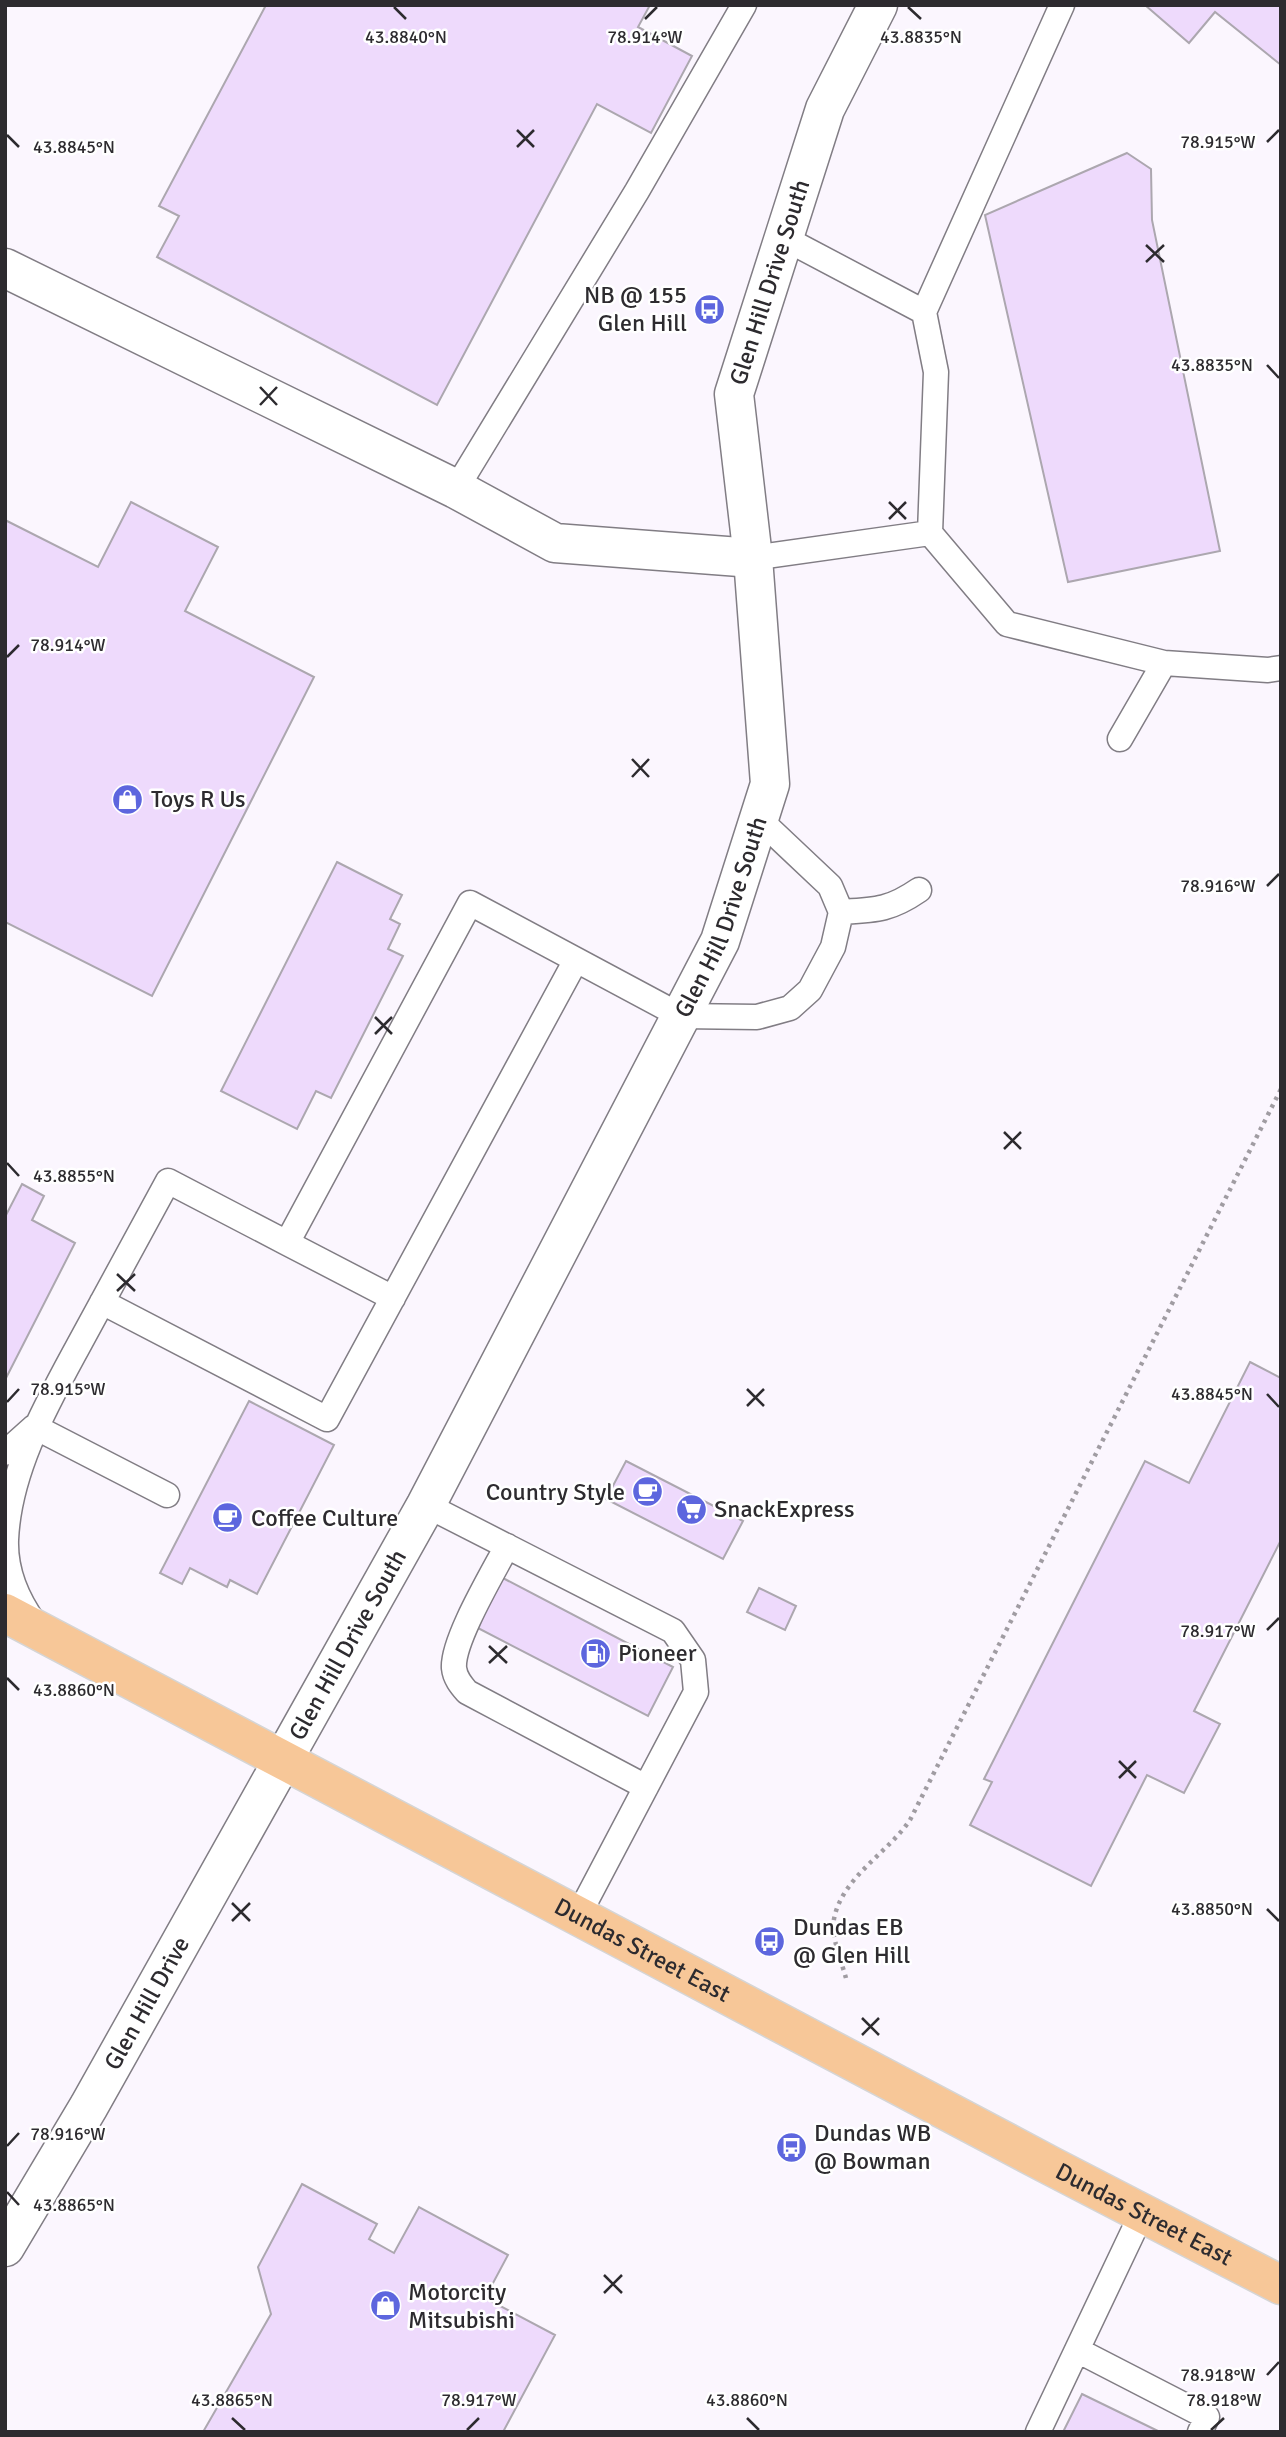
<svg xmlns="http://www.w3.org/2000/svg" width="1286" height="2437" font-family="Signika,sans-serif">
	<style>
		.building { fill: #eedafc; stroke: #aca7af; stroke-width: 2 }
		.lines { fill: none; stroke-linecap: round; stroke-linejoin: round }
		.lane-casing { stroke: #817d84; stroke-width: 27 }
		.street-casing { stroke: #817d84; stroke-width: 41 }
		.primary-casing { stroke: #d5d5d5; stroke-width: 41 }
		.path { stroke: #a09ca2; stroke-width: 4.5; stroke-dasharray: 3.5 5; stroke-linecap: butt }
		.lane { stroke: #fff; stroke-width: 24 }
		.street { stroke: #fff; stroke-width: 38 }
		.primary { stroke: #f7c798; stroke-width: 38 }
		.ticks { fill: none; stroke: #2d2b2f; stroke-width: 2.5 }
		.labels { text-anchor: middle; stroke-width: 5; stroke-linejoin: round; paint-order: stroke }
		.street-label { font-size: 24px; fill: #2d2b2f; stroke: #fff }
		.poi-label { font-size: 24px; fill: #2d2b2f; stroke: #fff; text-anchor: start }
		.ticks-label { font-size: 18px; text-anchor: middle; fill: #2d2b2f; stroke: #fff; stroke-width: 5; stroke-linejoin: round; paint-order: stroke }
	</style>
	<rect width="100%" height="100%" fill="#fbf6fe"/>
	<path class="building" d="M266 5H650L638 27 692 56 651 133 597 104 437 405 157 257 179 216 159 206Z
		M1145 5H1281V65L1215 12 1189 43Z
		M1127 153 1151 169 1152 220 1220 551 1068 582 985 215Z
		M131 502 218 547 185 611 314 677 152 996 5 922V520L98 567Z
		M337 862 402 895 390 919 400 924 388 949 403 956 331 1098 316 1091 297 1129 221 1091Z
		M22 1184 44 1196 32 1220 75 1243 5 1380V1217Z
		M1250 1362 1281 1378V1540L1194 1711 1220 1724 1184 1793 1147 1775 1091 1886 970 1825 992 1782 984 1779 1145 1461 1189 1483Z
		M249 1401 334 1445 257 1594 230 1580 227 1587 190 1568 182 1584 160 1573Z
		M626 1461 743 1521 723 1559 606 1499Z
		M499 1576 673 1667 648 1716 474 1626Z
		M759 1588 796 1606 785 1630 747 1612Z
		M302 2184 377 2224 369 2239 394 2253 419 2207 508 2255 485 2298 555 2335 503 2432H203L271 2314 258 2267Z
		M1082 2394 1160 2432H1063Z"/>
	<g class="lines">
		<defs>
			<path id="lane" d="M784 238 924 312 936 372 930 533 1007 624 1164 663 1268 670 1281 668
				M924 312 1062 5
				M456 489 637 191 744 5
				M753 558 930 533
				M1120 739 1164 663
				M841 912C876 910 890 910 919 890
				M287 1243 393 1298
				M102 1302 327 1419 576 960
				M35 1427 167 1495
				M5 1453 34 1427
				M426 1505 673 1631 693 1660 696 1692 578 1916
				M507 1546C493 1573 452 1641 454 1668 455 1678 461 1685 467 1692L646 1787
				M35 1624C17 1599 5 1572 6 1540 9 1469 48 1402 81 1341 110 1287 139 1234 168 1181L287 1243 470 903 681 1016 757 1017 790 1008 810 990 833 947 841 912 830 886 759 819
				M1077 2350 1207 2417 1200 2432
				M1038 2432 1142 2213"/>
			<g id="street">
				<path d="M5 268 456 489 555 543 753 558"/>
				<path id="s1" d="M5 2247 89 2106 426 1505 720 941 770 784 753 558 734 394 825 109 878 5"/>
			</g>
			<g id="primary">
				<path id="s2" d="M5 1613 1051 2166 1281 2285"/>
			</g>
		</defs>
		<use href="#lane" class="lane-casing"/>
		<use href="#street" class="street-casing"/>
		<use href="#primary" class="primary-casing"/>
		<path class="path" d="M846 1978C841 1960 831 1937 834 1919 842 1877 888 1853 910 1820L1281 1089"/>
		<use href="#lane" class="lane"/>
		<use href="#street" class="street"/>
		<use href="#primary" class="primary"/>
	</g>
	<path class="ticks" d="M394 7 406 19M908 7 921 19M645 19 657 7M517 130 534 147M7 135 19 147M1267 142 1279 130M517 147 534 130M1146 245 1164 262M1146 262 1164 245M1267 365 1279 378M260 387 277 405M260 405 277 387M889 502 906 519M889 519 906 502M7 657 19 645M632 759 649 777M632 777 649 759M1267 886 1279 874M375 1017 392 1034M375 1034 392 1017M1004 1132 1021 1149M1004 1149 1021 1132M7 1163 19 1176M117 1274 135 1291M117 1291 135 1274M747 1389 764 1406M1267 1394 1279 1407M7 1402 19 1389M747 1406 764 1389M1267 1630 1279 1618M489 1646 507 1663M489 1663 507 1646M7 1678 19 1690M1119 1761 1136 1778M1119 1778 1136 1761M232 1903 250 1921M1267 1909 1279 1921M232 1921 250 1903M862 2018 879 2035M862 2035 879 2018M7 2146 19 2133M7 2192 19 2205M604 2275 622 2293M604 2293 622 2275M1267 2375 1279 2362M232 2418 245 2430M747 2418 759 2430M467 2430 479 2418M1211 2430 1224 2418"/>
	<defs>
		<symbol id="bus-disc" viewBox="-11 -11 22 22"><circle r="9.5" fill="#5d66de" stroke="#fff"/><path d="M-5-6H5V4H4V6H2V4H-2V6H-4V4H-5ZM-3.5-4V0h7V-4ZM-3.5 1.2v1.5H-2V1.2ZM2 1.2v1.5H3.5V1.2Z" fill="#fff"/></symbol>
		<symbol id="shop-disc" viewBox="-11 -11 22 22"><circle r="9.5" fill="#5d66de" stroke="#fff"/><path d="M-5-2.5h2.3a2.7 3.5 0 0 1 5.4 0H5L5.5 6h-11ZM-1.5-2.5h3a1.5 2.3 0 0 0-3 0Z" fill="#fff"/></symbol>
		<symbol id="cafe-disc" viewBox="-11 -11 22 22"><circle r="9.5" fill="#5d66de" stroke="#fff"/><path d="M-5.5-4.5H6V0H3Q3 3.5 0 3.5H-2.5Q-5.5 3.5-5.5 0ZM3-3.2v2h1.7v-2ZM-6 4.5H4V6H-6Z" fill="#fff"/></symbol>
		<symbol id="supermarket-disc" viewBox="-11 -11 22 22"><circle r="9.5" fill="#5d66de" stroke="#fff"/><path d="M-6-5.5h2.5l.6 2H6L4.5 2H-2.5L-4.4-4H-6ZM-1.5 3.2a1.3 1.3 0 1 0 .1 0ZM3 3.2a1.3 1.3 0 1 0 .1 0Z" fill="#fff"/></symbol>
		<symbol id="fuel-disc" viewBox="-11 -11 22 22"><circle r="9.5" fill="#5d66de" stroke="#fff"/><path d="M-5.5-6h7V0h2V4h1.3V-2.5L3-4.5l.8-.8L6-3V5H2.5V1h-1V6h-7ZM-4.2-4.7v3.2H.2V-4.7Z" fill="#fff"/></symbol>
	</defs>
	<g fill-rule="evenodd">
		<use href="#bus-disc" x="692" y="292" width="35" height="35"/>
		<use href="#shop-disc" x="110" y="782" width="35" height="35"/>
		<use href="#cafe-disc" x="630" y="1474" width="35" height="35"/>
		<use href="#supermarket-disc" x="674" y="1492" width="35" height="35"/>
		<use href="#cafe-disc" x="210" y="1500" width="35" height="35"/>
		<use href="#fuel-disc" x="578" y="1636" width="35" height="35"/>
		<use href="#bus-disc" x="752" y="1924" width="35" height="35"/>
		<use href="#bus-disc" x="774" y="2130" width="35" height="35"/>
		<use href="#shop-disc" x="368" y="2288" width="35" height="35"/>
	</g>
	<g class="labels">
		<g class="street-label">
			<text dy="8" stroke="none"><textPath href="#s1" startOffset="2163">Glen Hill Drive South</textPath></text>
			<text dy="8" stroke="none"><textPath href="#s1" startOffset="1512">Glen Hill Drive South</textPath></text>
			<text dy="8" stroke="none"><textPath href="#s1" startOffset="693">Glen Hill Drive South</textPath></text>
			<text dy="8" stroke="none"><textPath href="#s2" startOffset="721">Dundas Street East</textPath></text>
			<text dy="8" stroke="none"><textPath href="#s1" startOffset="282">Glen Hill Drive</textPath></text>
			<text dy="8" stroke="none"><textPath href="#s2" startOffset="1288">Dundas Street East</textPath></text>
		</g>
		<g class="poi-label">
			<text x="687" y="303" text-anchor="end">NB @ 155<tspan x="687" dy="28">Glen Hill</tspan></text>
			<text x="151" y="807">Toys R Us</text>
			<text x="625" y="1500" text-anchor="end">Country Style</text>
			<text x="714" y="1517">SnackExpress</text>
			<text x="251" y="1526">Coffee Culture</text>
			<text x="618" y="1661">Pioneer</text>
			<text x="793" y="1935">Dundas EB<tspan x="793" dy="28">@ Glen Hill</tspan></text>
			<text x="814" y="2141">Dundas WB<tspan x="814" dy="28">@ Bowman</tspan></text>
			<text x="408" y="2300">Motorcity<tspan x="408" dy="28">Mitsubishi</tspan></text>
		</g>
	</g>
	<g class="ticks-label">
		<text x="406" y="43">43.8840°N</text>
		<text x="645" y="43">78.914°W</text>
		<text x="921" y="43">43.8835°N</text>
		<text x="1218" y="148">78.915°W</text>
		<text x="74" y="153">43.8845°N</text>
		<text x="1212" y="371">43.8835°N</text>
		<text x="68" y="651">78.914°W</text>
		<text x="1218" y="892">78.916°W</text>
		<text x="74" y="1182">43.8855°N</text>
		<text x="68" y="1395">78.915°W</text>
		<text x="1212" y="1400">43.8845°N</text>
		<text x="1218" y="1637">78.917°W</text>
		<text x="74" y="1696">43.8860°N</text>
		<text x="1212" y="1915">43.8850°N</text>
		<text x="68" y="2140">78.916°W</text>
		<text x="74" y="2211">43.8865°N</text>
		<text x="1218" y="2381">78.918°W</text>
		<text x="232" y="2406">43.8865°N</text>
		<text x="479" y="2406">78.917°W</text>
		<text x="747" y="2406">43.8860°N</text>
		<text x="1224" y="2406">78.918°W</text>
	</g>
	<rect width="1286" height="2437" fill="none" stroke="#2d2b2f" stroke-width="14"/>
</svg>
